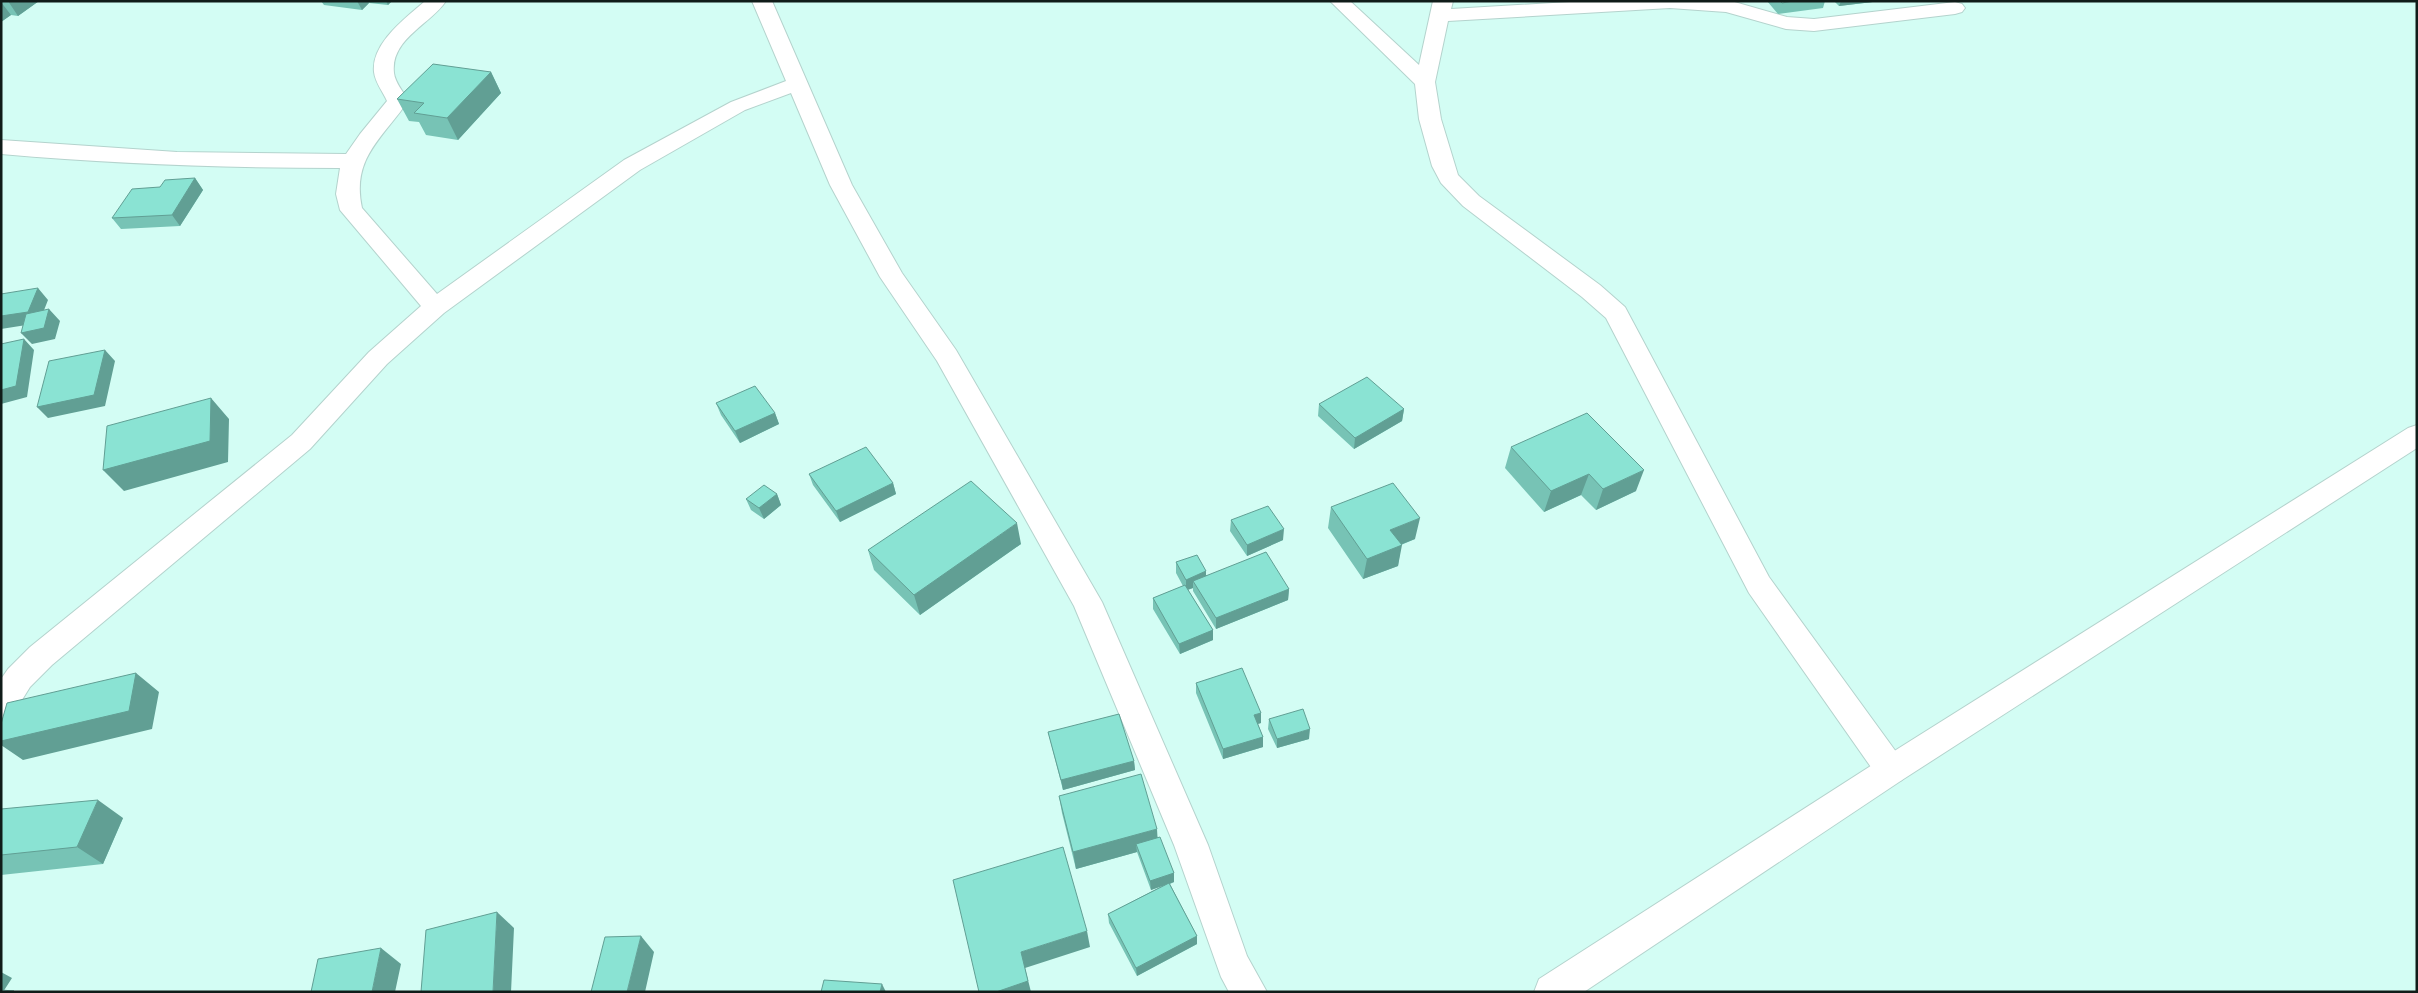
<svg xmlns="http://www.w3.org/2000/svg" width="2418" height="993" font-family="Roboto,sans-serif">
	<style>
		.built { fill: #d3fdf4 }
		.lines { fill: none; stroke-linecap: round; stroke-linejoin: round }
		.minor-casing { stroke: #b4d3cd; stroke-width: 2 }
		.highway-casing { stroke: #b4d3cd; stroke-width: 2 }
		.minor { fill: #fff; fill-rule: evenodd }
		.highway { fill: #fff; fill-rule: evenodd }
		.wall { fill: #77c3b5 }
		.shaded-wall { fill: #619f94 }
		.building { fill: #8ae3d3; stroke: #619f94 }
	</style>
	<rect width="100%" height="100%" fill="#f2fefb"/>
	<path class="built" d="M1 1H2417V992H1Z"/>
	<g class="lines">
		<defs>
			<path id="minor" d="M425 1H446C431 24 390 39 394 73 395 83 404 92 408 101 383 138 351 158 362 208L437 294 624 160 731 102 786 81 752 1H772L852 185 902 273 956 350 1102 602 1208 845 1247 956 1267 992H1229L1221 977 1174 845 1074 606 937 361 880 277 830 185 791 93 745 110 640 170 444 313 387 364 310 449 52 665 30 687 12 716 1 719V679L8 669 30 647 292 435 369 352 421 306 340 210 336 194 340 168C227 168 114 164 1 154V140L177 152 346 154 360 134 387 101C383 92 375 82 374 72 371 43 406 18 425 1Z
				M1330 1H1350L1419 65 1433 1H1453L1451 9 1586 1H1731L1787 17 1814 19 1955 2 1962 4 1965 8 1962 12 1955 14 1814 31 1786 29 1726 12 1670 8 1448 21 1435 82 1441 119 1458 175 1479 196 1600 285 1625 307 1769 577 1902 760 1907 770 1902 780 1891 784 1880 780 1749 593 1606 318 1582 297 1463 206 1441 183 1432 166 1419 119 1415 84Z"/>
			<path id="highway" d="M2417 425V448L1902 780 1584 992H1534L1539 979 1880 760 2408 428Z"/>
		</defs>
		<use href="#minor" class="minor-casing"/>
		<use href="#highway" class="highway-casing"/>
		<use href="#minor" class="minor"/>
		<use href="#highway" class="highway"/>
	</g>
	<path class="wall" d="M1 1H39L18 16 11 15 1 22Z
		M321 1H392L388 5 369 3 362 10 324 5Z
		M1767 1H1825L1823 8 1778 14Z
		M1834 1H1881L1839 6Z
		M491 72 501 93 458 140 426 135 419 122 409 121 397 99Z
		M195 178 203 190 180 226 121 229 112 218 160 187Z
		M716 403 775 413 779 424 740 443 721 415Z
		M1319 404 1404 409 1402 421 1354 449 1318 416Z
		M1511 447 1636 491 1596 510 1581 495 1544 512 1505 468Z
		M809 474 893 483 896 494 840 522 813 485Z
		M777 494 781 505 764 519 751 510 746 499Z
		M1331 507 1415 539 1401 545 1398 566 1363 579 1328 528Z
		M1231 520 1283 540 1247 556 1230 531Z
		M1021 544 920 615 874 570 868 550Z
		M1176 562 1206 571V575L1289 589 1288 600 1216 629 1193 591V588L1188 590 1213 630V640L1180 654 1153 609V598L1183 586 1176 573Z
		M1196 683 1261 713V723L1258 724 1263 737V747L1223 759 1196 693Z
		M1269 719 1309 739 1277 748 1268 729Z
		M1048 732 1134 761 1135 770 1063 790Z
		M1059 796 1158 837 1174 873V882L1170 884 1197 936V944L1137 976 1109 923 1108 914 1164 885 1151 890 1137 852 1076 869 1062 813Z
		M1 809 123 818 103 864 1 875Z"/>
	<path class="shaded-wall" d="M8 1H39L18 16Z
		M357 1H368L369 3 362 10Z
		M386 1H392L388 5Z
		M1841 1H1881L1839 6Z
		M1 2 11 15 1 22Z
		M491 72 501 93 458 140 447 118Z
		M195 178 203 190 180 226 172 215Z
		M38 288 48 300 39 323 1 329V316Z
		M49 309 60 321 55 339 32 344 21 333Z
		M24 339 34 350 27 397 1 404V390Z
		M105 350 115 361 105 406 48 418 37 407Z
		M211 398 229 419 228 462 124 491 103 470Z
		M1404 409 1402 421 1354 449 1355 438Z
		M775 413 779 424 740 443 735 431Z
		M1644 470 1636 491 1596 510 1603 489Z
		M1589 474 1581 495 1544 512 1551 491Z
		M893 483 896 494 840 522 836 511Z
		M777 494 781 505 764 519 759 508Z
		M1420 518 1415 539 1387 550 1390 530Z
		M1017 523 1021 544 920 615 914 595Z
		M1284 529 1283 540 1247 556V545Z
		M1402 545 1398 566 1363 579 1367 559Z
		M1206 571V582L1193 581V588L1186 590V580Z
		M1289 589 1288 600 1216 629V618Z
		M1213 630V640L1180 654 1179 644Z
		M136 673 159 692 152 729 23 760 1 745V741Z
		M1261 713V723L1253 725 1254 715Z
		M1310 729 1309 739 1277 748V739Z
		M1263 737V747L1223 759V749Z
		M1134 761 1135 770 1063 790 1061 780Z
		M98 800 123 818 103 864 77 847Z
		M1157 829 1158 846 1136 844 1137 852 1076 869 1073 852Z
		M1174 873V882L1151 890 1150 881Z
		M497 912 514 928 511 992H493Z
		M1087 931 1090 947 1025 968 1031 992H996L1021 952Z
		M641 936 654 952 645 992H627Z
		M1197 936V944L1137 976 1136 968Z
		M381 948 401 964 395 992H372Z
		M1 972 12 978 3 992H1Z
		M882 984 886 992H880Z"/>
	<path class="building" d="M1780 1H1793L1782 3Z
		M433 64 491 72 447 118 414 113 424 103 397 99Z
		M195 178 172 215 112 218 132 189 160 187 165 180Z
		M38 288 28 312 1 316V294Z
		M49 309 44 328 21 333 26 314Z
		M24 339 16 386 1 390V344Z
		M105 350 94 395 37 407 49 361Z
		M1367 377 1404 409 1355 438 1319 404Z
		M755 386 775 413 735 431 716 403Z
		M211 398 210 441 103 470 107 426Z
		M1587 413 1644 470 1603 489 1589 474 1551 491 1511 447Z
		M866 447 893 483 836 511 809 474Z
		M971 481 1017 523 914 595 868 550Z
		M1393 483 1420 518 1390 530 1402 545 1367 559 1331 507Z
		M764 485 777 494 759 508 746 499Z
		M1268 506 1284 529 1247 545 1231 520Z
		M1266 552 1289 589 1216 618 1193 581Z
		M1197 555 1206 571 1186 580 1176 562Z
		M1185 585 1213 630 1179 644 1153 598Z
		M1242 668 1261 713 1254 715 1263 737 1223 749 1196 683Z
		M136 673 129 711 1 741V724L7 703Z
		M1303 709 1310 729 1277 739 1269 719Z
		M1119 714 1134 761 1061 780 1048 732Z
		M1141 774 1157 829 1073 852 1059 796Z
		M98 800 77 847 1 855V809Z
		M1160 837 1174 873 1150 881 1136 844Z
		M1063 847 1087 931 1021 952 1028 981 996 992H979L953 880Z
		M1169 883 1197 936 1136 968 1108 914Z
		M497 912 493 992H421L426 930Z
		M641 936 627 992H591L605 937Z
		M381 948 372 992H311L318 959Z
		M824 980 882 984 880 992H821Z
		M1 990 14 991 1 992Z"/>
	<rect width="2418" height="993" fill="none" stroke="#101c19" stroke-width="5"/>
</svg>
